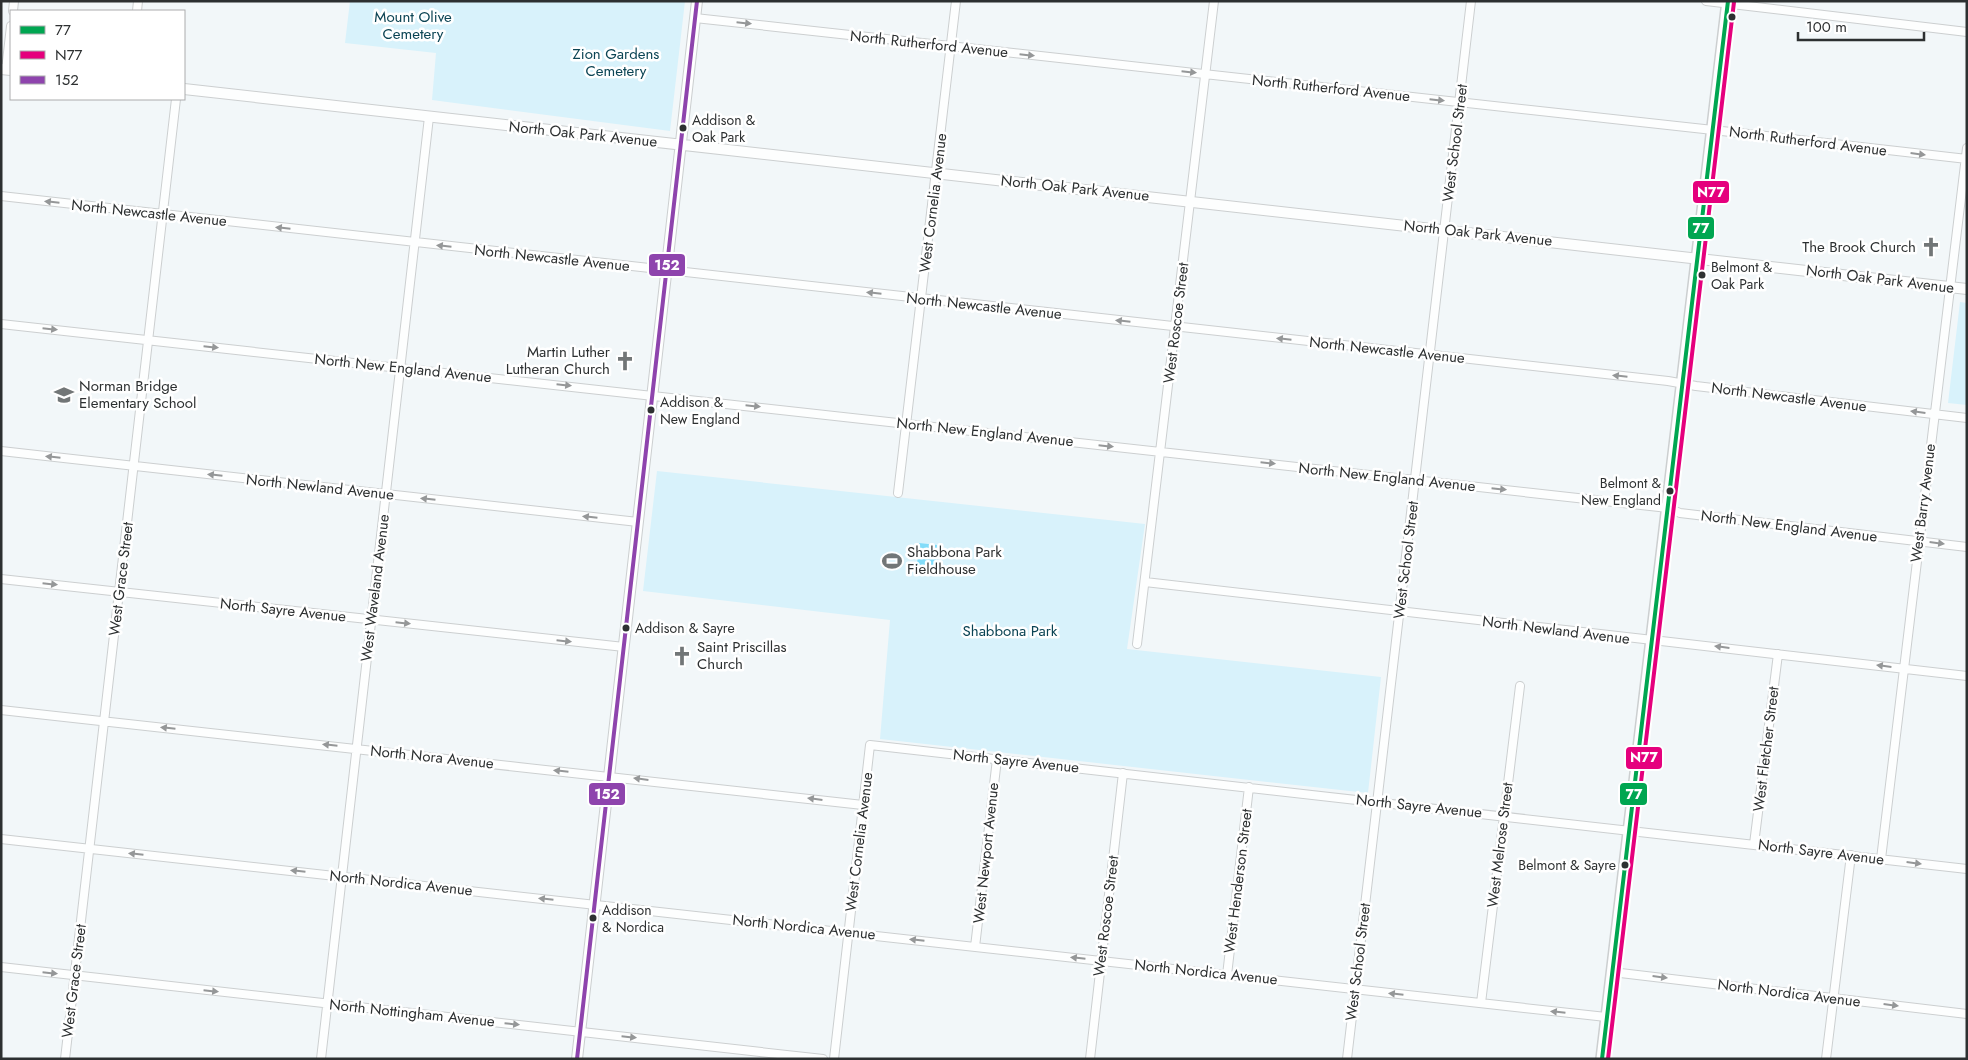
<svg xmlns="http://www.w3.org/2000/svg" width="1968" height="1060" font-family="Jost,sans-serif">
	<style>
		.green { fill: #d8f2fb }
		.water { fill: #82dcf9 }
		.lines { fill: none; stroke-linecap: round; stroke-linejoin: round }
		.minor-casing { stroke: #cccfd0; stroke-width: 10 }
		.tertiary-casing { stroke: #cccfd0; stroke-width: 12 }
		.secondary-casing { stroke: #cccfd0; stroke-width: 14 }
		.minor { stroke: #fdfefe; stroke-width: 8 }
		.tertiary { stroke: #fdfefe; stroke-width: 10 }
		.secondary { stroke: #fdfefe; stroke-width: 11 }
		.bus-1-casing { stroke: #fff; stroke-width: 8 }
		.bus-2-casing { stroke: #fff; stroke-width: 8 }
		.bus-3-casing { stroke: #fff; stroke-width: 8 }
		.bus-1 { stroke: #00a651; stroke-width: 4 }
		.bus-2 { stroke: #e5007d; stroke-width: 4 }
		.bus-3 { stroke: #8e44ad; stroke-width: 4 }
		.oneway { fill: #959798 }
		.bus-dot { fill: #2d3031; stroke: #fff; stroke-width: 2 }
		.labels { text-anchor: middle; stroke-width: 5; stroke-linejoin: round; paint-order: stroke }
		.bus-label { font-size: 14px; fill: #2d3031; stroke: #fff; text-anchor: start }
		.park-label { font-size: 15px; fill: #0b4454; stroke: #fff }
		.street-label { font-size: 15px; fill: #2d3031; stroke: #fff }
		.poi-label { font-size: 15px; fill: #2d3031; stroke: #fff; text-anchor: start }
		.line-badge { stroke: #fff; stroke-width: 2 }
		.badge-label { font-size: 14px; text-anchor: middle; font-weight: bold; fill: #fff }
	</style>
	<rect width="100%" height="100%" fill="#f2f7f9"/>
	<path class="green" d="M350 1H685L670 131 432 100 436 53 345 43Z
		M1960 302 1967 303V405L1948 403Z
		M657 471 1145 524 1127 649 1381 677 1368 793 880 739 890 620 643 591Z"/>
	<path class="water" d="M919 543 937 545 934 576 916 574Z"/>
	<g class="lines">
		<defs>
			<path id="minor" d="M1706 1 1967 32
				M13 11 14 1
				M137 11 138 1
				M695 18 1713 130 1967 159
				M6 70 11 26
				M1 196 1668 381 1696 386 1967 418
				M1 324 1668 508 1680 513 1967 547
				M1 451 638 522
				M898 493 956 1
				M1 579 624 647
				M1145 582 1967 676
				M1137 644 1214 1
				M1 710 863 805
				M1 839 1606 1017
				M1754 844 1778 654
				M1881 859 1967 148
				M975 947 997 759
				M1 967 823 1059
				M1612 972 1967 1014
				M1227 975 1249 787
				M1481 1003 1520 686
				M65 1059 176 99
				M321 1059 429 117
				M834 1059 870 745 1967 869
				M1090 1059 1123 773
				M1347 1059 1471 1
				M1826 1059 1851 855"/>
			<path id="tertiary" d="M1 69 11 70
				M184 89 1967 289
				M577 1059 697 1"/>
			<path id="secondary" d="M1602 1059 1728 1"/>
		</defs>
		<use href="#minor" class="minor-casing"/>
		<use href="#tertiary" class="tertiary-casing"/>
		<use href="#secondary" class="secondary-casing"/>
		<use href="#minor" class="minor"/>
		<use href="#tertiary" class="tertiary"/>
		<use href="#secondary" class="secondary"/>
		<defs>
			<path id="bus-1" d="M1602 1059 1728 1"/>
			<path id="bus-2" d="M1608 1059 1734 2"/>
			<path id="bus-3" d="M577 1059 697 1"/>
		</defs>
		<use href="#bus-1" class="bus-1-casing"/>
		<use href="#bus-2" class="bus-2-casing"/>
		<use href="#bus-3" class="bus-3-casing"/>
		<use href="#bus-1" class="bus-1"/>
		<use href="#bus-2" class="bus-2"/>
		<use href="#bus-3" class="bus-3"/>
	</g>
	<defs><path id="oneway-solid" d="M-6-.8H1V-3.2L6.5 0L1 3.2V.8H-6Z" transform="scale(1.25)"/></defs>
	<g class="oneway">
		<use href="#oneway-solid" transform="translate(744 23) rotate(6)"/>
		<use href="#oneway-solid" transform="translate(1027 55) rotate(6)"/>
		<use href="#oneway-solid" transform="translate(1189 72) rotate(6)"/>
		<use href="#oneway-solid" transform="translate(1437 100) rotate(6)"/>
		<use href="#oneway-solid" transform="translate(1918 154) rotate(7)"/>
		<use href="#oneway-solid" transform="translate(52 202) rotate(-174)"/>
		<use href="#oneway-solid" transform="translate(283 228) rotate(-174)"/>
		<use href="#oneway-solid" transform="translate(444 246) rotate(-174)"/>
		<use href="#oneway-solid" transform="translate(874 293) rotate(-174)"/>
		<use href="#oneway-solid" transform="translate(1123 321) rotate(-174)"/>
		<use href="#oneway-solid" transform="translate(50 329) rotate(6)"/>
		<use href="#oneway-solid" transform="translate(1284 339) rotate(-174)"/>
		<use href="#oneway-solid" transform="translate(211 347) rotate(6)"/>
		<use href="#oneway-solid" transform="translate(1620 376) rotate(-174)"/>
		<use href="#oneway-solid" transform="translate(564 385) rotate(6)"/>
		<use href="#oneway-solid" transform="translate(753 406) rotate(6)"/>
		<use href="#oneway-solid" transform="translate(1918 412) rotate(-173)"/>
		<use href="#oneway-solid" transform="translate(1106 446) rotate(6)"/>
		<use href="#oneway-solid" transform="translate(53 457) rotate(-174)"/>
		<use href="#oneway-solid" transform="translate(1268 463) rotate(6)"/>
		<use href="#oneway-solid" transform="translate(215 475) rotate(-174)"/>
		<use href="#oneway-solid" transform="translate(1499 489) rotate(6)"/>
		<use href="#oneway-solid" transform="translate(428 499) rotate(-174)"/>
		<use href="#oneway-solid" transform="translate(590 517) rotate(-174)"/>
		<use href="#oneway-solid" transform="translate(1937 543) rotate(7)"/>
		<use href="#oneway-solid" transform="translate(50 584) rotate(6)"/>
		<use href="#oneway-solid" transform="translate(403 623) rotate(6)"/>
		<use href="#oneway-solid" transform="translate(564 641) rotate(6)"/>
		<use href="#oneway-solid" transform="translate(1722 647) rotate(-173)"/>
		<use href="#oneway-solid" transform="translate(1884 666) rotate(-173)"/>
		<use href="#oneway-solid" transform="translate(168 728) rotate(-174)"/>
		<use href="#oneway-solid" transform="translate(330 745) rotate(-174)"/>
		<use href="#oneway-solid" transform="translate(561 771) rotate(-174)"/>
		<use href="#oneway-solid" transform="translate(641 779) rotate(-173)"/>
		<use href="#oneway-solid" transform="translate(815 799) rotate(-173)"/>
		<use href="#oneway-solid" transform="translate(136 854) rotate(-174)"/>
		<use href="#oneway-solid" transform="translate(1914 863) rotate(7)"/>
		<use href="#oneway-solid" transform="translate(298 871) rotate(-174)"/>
		<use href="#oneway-solid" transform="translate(546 899) rotate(-174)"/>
		<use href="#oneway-solid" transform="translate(917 940) rotate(-174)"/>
		<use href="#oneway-solid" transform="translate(1078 958) rotate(-174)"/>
		<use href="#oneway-solid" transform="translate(50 973) rotate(6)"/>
		<use href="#oneway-solid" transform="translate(1660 977) rotate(7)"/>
		<use href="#oneway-solid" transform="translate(211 991) rotate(6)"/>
		<use href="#oneway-solid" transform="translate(1396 994) rotate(-174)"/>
		<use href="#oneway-solid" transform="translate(1891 1005) rotate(7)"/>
		<use href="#oneway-solid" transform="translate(1558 1012) rotate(-174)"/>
		<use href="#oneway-solid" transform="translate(512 1024) rotate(6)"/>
		<use href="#oneway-solid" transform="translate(629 1037) rotate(6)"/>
	</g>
	<defs>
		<symbol id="church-bare" viewBox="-9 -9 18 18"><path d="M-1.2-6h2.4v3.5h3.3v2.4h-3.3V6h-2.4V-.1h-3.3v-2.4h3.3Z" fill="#727677" stroke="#fff" stroke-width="2.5" paint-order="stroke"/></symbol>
		<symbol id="school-bare" viewBox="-9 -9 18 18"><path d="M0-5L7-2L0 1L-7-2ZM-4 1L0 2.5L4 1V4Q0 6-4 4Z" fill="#727677" stroke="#fff" stroke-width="2.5" paint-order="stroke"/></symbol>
		<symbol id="stadium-bare" viewBox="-9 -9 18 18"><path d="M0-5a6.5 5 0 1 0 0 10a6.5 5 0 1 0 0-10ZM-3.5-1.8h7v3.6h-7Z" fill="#727677" stroke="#fff" stroke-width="2.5" paint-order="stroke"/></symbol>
	</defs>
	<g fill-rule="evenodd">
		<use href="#church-bare" x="1917" y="233" width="28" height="28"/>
		<use href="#church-bare" x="611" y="347" width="28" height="28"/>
		<use href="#school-bare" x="50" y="381" width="28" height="28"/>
		<use href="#stadium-bare" x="878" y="547" width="28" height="28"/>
		<use href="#church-bare" x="668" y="642" width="28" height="28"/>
	</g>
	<g class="bus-dot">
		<circle cx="1732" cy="17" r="4.5"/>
		<circle cx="683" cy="128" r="4.5"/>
		<circle cx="1702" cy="275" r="4.5"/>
		<circle cx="651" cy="410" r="4.5"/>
		<circle cx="1670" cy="491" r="4.5"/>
		<circle cx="626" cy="628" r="4.5"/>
		<circle cx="1625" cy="865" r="4.5"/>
		<circle cx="593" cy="918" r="4.5"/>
	</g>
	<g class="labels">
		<g class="bus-label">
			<text x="692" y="125">Addison &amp;<tspan x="692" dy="17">Oak Park</tspan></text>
			<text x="1711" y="272">Belmont &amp;<tspan x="1711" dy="17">Oak Park</tspan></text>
			<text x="660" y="407">Addison &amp;<tspan x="660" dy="17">New England</tspan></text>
			<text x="1661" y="488" text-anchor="end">Belmont &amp;<tspan x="1661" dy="17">New England</tspan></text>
			<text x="635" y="633">Addison &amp; Sayre</text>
			<text x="1616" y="870" text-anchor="end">Belmont &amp; Sayre</text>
			<text x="602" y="915">Addison<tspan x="602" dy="17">&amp; Nordica</tspan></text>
		</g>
		<g class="park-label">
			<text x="413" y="22">Mount Olive<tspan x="413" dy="17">Cemetery</tspan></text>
			<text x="616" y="59">Zion Gardens<tspan x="616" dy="17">Cemetery</tspan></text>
			<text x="1010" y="636">Shabbona Park</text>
		</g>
		<g class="street-label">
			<text transform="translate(929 44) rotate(6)" y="5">North Rutherford Avenue</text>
			<text transform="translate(1331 88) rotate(6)" y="5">North Rutherford Avenue</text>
			<text transform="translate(583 134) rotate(6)" y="5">North Oak Park Avenue</text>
			<text transform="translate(1808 141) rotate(7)" y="5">North Rutherford Avenue</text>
			<text transform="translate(1455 143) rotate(-83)" y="5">West School Street</text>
			<text transform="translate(1075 188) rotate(6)" y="5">North Oak Park Avenue</text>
			<text transform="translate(933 203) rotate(-83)" y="5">West Cornelia Avenue</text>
			<text transform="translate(149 213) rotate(6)" y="5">North Newcastle Avenue</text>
			<text transform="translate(1478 233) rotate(6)" y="5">North Oak Park Avenue</text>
			<text transform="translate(552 258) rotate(6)" y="5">North Newcastle Avenue</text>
			<text transform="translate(1880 279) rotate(7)" y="5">North Oak Park Avenue</text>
			<text transform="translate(984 306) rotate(6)" y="5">North Newcastle Avenue</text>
			<text transform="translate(1176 323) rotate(-83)" y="5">West Roscoe Street</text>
			<text transform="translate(1387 350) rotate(6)" y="5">North Newcastle Avenue</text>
			<text transform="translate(403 368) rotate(6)" y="5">North New England Avenue</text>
			<text transform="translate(1789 397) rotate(7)" y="5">North Newcastle Avenue</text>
			<text transform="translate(985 432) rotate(6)" y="5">North New England Avenue</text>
			<text transform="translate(1387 477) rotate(6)" y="5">North New England Avenue</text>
			<text transform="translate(320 487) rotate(6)" y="5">North Newland Avenue</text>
			<text transform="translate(1923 503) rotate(-83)" y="5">West Barry Avenue</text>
			<text transform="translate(1789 526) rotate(7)" y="5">North New England Avenue</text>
			<text transform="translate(1406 560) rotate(-83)" y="5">West School Street</text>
			<text transform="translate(121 579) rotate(-83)" y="5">West Grace Street</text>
			<text transform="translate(375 588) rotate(-83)" y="5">West Waveland Avenue</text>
			<text transform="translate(283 610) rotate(6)" y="5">North Sayre Avenue</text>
			<text transform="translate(1556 630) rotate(7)" y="5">North Newland Avenue</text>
			<text transform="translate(1766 749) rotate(-83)" y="5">West Fletcher Street</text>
			<text transform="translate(432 757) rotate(6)" y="5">North Nora Avenue</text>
			<text transform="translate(1016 761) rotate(6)" y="5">North Sayre Avenue</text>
			<text transform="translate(1419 806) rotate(6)" y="5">North Sayre Avenue</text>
			<text transform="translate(859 842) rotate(-83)" y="5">West Cornelia Avenue</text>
			<text transform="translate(1500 845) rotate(-83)" y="5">West Melrose Street</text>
			<text transform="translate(1821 852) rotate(7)" y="5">North Sayre Avenue</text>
			<text transform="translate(986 853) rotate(-84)" y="5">West Newport Avenue</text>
			<text transform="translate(1238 881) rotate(-83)" y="5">West Henderson Street</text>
			<text transform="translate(401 883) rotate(6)" y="5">North Nordica Avenue</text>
			<text transform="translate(1106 916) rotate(-83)" y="5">West Roscoe Street</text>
			<text transform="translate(804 927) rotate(6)" y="5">North Nordica Avenue</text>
			<text transform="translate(1358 962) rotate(-83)" y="5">West School Street</text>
			<text transform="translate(1206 972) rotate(6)" y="5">North Nordica Avenue</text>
			<text transform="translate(74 981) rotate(-83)" y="5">West Grace Street</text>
			<text transform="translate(1789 993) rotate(7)" y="5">North Nordica Avenue</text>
			<text transform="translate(412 1013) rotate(6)" y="5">North Nottingham Avenue</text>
		</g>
		<g class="poi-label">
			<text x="1916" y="252" text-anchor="end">The Brook Church</text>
			<text x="610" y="357" text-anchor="end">Martin Luther<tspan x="610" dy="17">Lutheran Church</tspan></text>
			<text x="79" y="391">Norman Bridge<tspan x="79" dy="17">Elementary School</tspan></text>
			<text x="907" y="557">Shabbona Park<tspan x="907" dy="17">Fieldhouse</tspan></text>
			<text x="697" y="652">Saint Priscillas<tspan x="697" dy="17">Church</tspan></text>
		</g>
	</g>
	<g class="line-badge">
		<rect x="1692" y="180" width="38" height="24" rx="5" fill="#e5007d"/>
		<rect x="1687" y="216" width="28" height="24" rx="5" fill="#00a651"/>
		<rect x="648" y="253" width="38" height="24" rx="5" fill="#8e44ad"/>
		<rect x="1625" y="746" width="38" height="24" rx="5" fill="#e5007d"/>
		<rect x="588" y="782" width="38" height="24" rx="5" fill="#8e44ad"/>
		<rect x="1619" y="782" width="29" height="24" rx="5" fill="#00a651"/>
	</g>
	<g class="badge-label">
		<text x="1711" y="197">N77</text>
		<text x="1701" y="233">77</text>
		<text x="667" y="270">152</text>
		<text x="1644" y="762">N77</text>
		<text x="607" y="799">152</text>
		<text x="1634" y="799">77</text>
	</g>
	<rect width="1968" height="1060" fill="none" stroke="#2d3031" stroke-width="5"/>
	<rect x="10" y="10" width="175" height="90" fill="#ffffff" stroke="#abacad"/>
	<rect x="20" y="26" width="25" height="8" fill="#00a651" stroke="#abacad"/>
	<text x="55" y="35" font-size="15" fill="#2d3031">77</text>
	<rect x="20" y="51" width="25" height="8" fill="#e5007d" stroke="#abacad"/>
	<text x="55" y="60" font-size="15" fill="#2d3031">N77</text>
	<rect x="20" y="76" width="25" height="8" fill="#8e44ad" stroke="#abacad"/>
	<text x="55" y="85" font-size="15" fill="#2d3031">152</text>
	<path d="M1798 32v8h126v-8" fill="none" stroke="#2d3031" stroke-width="2.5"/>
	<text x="1806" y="32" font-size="15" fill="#2d3031" stroke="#ffffff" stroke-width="4" paint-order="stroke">100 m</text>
</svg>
